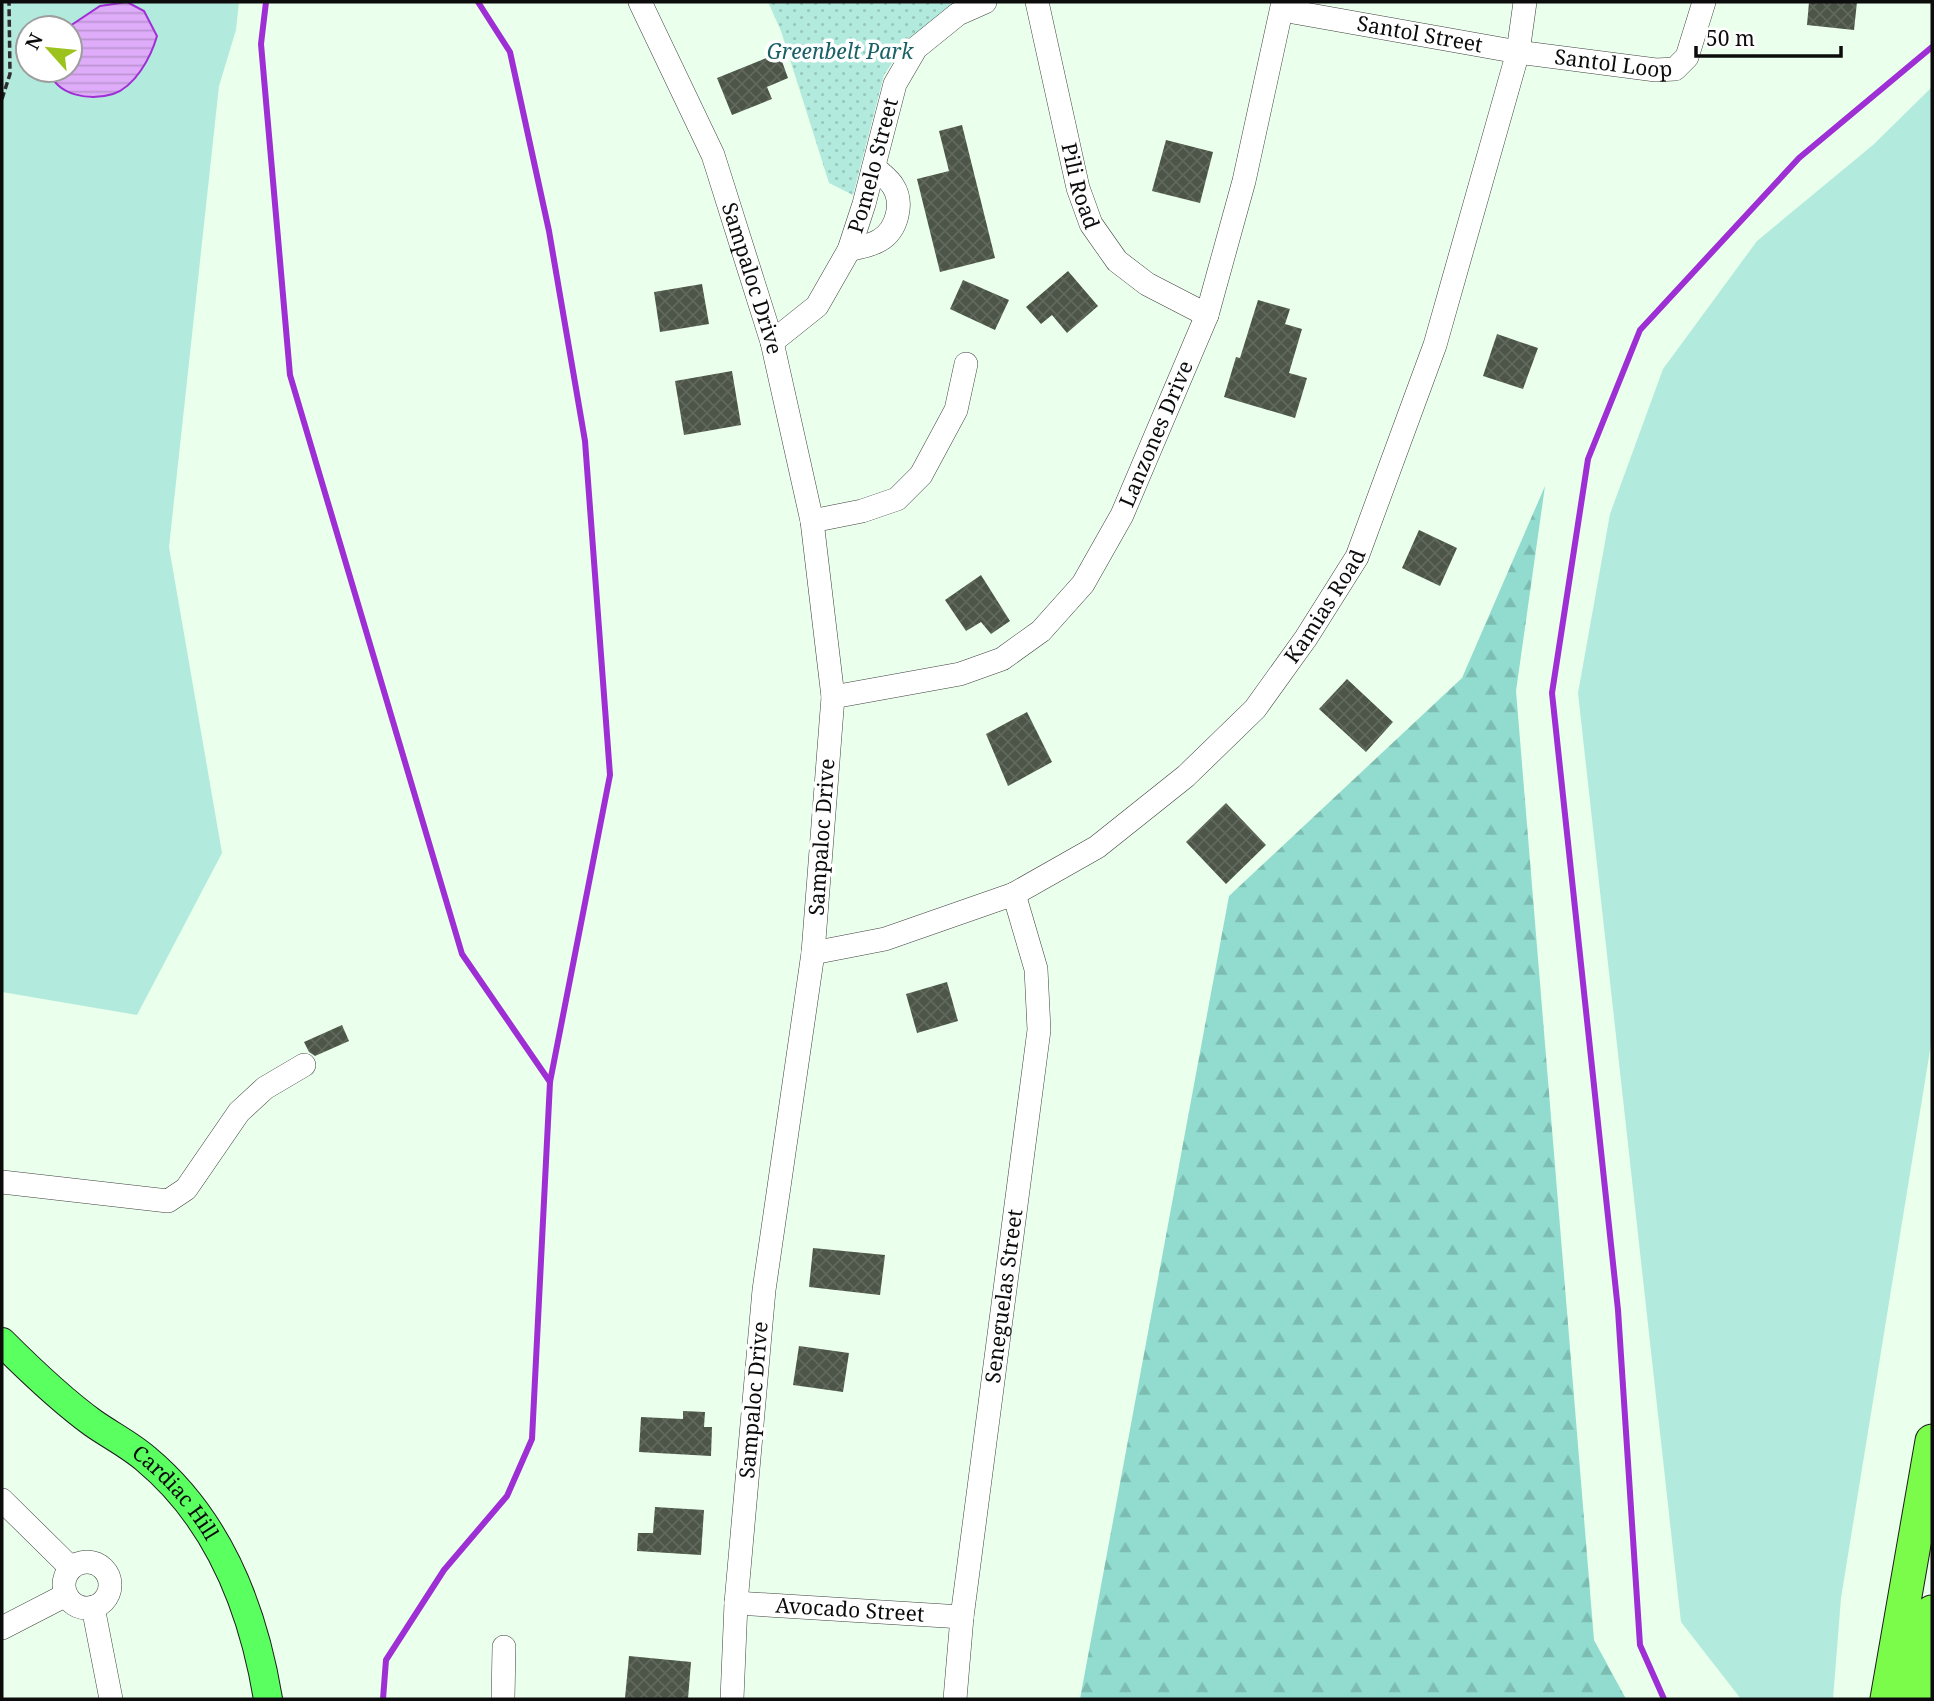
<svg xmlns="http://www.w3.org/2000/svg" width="1934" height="1701" font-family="'Noto Serif',serif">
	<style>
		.grass { fill: #b2ebdd; fill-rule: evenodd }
		.forest { fill: url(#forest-firs) }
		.park { fill: url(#park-dots) }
		.water { fill: url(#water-rules); stroke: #9e2fd4; stroke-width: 2 }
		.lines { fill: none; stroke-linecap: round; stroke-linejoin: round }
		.stream { stroke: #9e2fd4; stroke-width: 6 }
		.building { fill: url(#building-cross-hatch) }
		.minor-casing { stroke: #3f3f3f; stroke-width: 24 }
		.major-casing { stroke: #1d1d1d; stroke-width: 30 }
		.highway-casing { stroke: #1d1d1d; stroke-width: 35 }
		.path { stroke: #2e2e2e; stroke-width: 3.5; stroke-dasharray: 7 3.5; stroke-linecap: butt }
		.minor { stroke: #fff; stroke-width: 23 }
		.major { stroke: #5aff60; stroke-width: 28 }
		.highway { stroke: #7bfc4b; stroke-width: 33 }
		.labels { text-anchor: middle; stroke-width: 7; stroke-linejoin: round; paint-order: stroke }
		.street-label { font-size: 21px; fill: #0c0c0c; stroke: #fff }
		.park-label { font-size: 21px; font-style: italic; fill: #196166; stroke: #fff }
	</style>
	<defs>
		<pattern id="forest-firs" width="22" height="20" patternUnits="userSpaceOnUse" patternTransform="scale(1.75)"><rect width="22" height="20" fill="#91dccf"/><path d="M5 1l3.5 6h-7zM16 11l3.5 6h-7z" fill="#7cbcb1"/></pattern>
		<pattern id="park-dots" width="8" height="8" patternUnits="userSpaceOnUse" patternTransform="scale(1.75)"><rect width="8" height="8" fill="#b2ebdd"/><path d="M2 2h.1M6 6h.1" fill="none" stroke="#98c8bc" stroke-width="1.8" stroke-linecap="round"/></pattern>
		<pattern id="water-rules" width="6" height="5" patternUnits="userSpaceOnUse" patternTransform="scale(1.75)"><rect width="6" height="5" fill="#deacf9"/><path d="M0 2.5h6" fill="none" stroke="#bd93d4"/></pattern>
		<pattern id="building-cross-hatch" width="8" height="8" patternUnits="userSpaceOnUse" patternTransform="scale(1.75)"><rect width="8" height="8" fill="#4c5547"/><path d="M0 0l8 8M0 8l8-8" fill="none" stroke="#61685d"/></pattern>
	</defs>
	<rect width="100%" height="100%" fill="#eaffec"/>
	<path class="grass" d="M2 2H239L236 30 219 86 169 547 222 853 137 1015 2 992ZM28 28H70V70H28Z
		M1932 87V1038L1841 1598 1833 1699H1741L1681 1622 1578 693 1610 514 1663 369 1757 241 1873 145Z"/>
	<path class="forest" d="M1545 486 1516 691 1594 1640 1626 1699H1080L1229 896 1462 678Z"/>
	<path class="park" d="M768 2H962L910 37 884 75 853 195 829 183 781 31Z"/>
	<path class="water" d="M127 2 144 11 157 36C151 57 135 87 113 94 90 101 56 96 49 70H70V28H67L100 6Z"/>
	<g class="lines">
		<path class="stream" d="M266 2 261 44 290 375 462 954 550 1082
			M383 1699 386 1660 444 1570 507 1496 532 1439 550 1082 610 775 585 441 549 231 510 52 478 2
			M1664 1699 1640 1645 1618 1310 1552 693 1588 459 1640 330 1799 158 1932 47"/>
	</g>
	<path class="building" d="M1809 2H1857L1854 30 1807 25Z
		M779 53 788 78 767 87 772 99 732 115 717 78Z
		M962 125 995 258 940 272 917 179 949 171 939 131Z
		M1166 140 1213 152 1200 203 1152 191Z
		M1068 271 1098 306 1067 333 1052 315 1041 324 1026 307Z
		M963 280 1009 300 995 330 950 309Z
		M702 284 709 324 660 332 654 292Z
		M1258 300 1290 309 1285 324 1302 329 1289 373 1307 378 1295 418 1224 397 1236 357 1240 358Z
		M1497 334 1538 348 1523 389 1483 376Z
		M732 371 741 425 684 435 675 381Z
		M1419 530 1457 548 1440 586 1402 568Z
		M981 575 1010 621 991 634 981 622 966 631 945 600Z
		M1347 679 1393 722 1366 752 1319 709Z
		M1027 712 1052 762 1008 786 986 734Z
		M1226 803 1266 845 1226 884 1186 842Z
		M947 982 958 1021 917 1033 906 994Z
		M342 1025 349 1041 315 1056 309 1052 304 1042Z
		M813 1248 885 1255 880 1295 809 1287Z
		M799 1346 849 1353 843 1392 793 1385Z
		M683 1411 705 1412 704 1427H712L711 1456 639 1452 641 1417 683 1419Z
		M655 1507 704 1510 701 1555 637 1551 638 1533H653Z
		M629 1656 691 1662 688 1699 625 1698Z"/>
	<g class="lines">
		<defs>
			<g id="minor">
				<path id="s1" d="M640 2 713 155 772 342 812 521 833 697 813 953 764 1290 736 1603 732 1699"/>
				<path id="s2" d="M1037 2 1078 188 1091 224 1117 261 1147 284 1207 315"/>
				<path id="s3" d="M1282 10 1518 52 1656 70 1675 69 1687 57 1704 2"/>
				<path d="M849 250C859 247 871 246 880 240 897 230 904 203 893 186 889 179 880 173 874 167"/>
				<path id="s4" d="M772 342 817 306 849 250 864 204 895 84 916 48 958 14 985 2"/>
				<path d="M812 521 862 511 897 499 921 475 956 410 966 364"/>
				<path id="s5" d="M833 697 960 674 1002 659 1041 631 1083 584 1122 515 1207 315 1244 181 1283 2"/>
				<path id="s6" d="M813 953 885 939 1014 894 1097 847 1186 776 1255 709 1306 638 1357 557 1435 345 1518 52 1525 2"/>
				<path d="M2 1182 168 1201 186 1189 239 1112 265 1088 304 1065"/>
				<path d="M2 1500 71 1568"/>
				<circle cx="87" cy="1585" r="23"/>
				<path id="s7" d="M736 1603 962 1617"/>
				<path d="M93 1607 111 1699"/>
				<path d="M2 1628 66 1595"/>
				<path d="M503 1699 504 1647"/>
				<path id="s8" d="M955 1699 962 1617 1039 1030 1036 969 1014 894"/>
			</g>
			<g id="major">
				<path id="s9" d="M2 1342C31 1371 60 1399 93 1423 110 1435 130 1445 146 1459 219 1520 253 1608 268 1699"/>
			</g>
			<path id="highway" d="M1887 1699 1932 1441
				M1915 1699 1932 1612"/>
		</defs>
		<use href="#minor" class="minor-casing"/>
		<use href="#major" class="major-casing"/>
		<use href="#highway" class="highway-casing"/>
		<path class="path" d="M2 99 10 74 9 2"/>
		<use href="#minor" class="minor"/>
		<use href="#major" class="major"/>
		<use href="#highway" class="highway"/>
	</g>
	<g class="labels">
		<g class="street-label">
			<text dy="7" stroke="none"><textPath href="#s3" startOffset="140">Santol Street</textPath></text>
			<text dy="7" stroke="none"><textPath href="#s3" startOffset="336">Santol Loop</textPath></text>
			<text dy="7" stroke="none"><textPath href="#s4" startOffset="210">Pomelo Street</textPath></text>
			<text dy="7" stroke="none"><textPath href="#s2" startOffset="189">Pili Road</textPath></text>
			<text dy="7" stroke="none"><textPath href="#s1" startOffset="299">Sampaloc Drive</textPath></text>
			<text dy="7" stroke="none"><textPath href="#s5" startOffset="452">Lanzones Drive</textPath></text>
			<text dy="7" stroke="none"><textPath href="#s6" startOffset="640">Kamias Road</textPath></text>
			<text transform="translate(822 837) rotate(-86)" y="7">Sampaloc Drive</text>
			<text dy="7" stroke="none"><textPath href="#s8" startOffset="406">Seneguelas Street</textPath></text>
			<text transform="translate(754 1400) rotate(-85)" y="7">Sampaloc Drive</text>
			<text dy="7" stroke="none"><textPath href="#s9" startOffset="231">Cardiac Hill</textPath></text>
			<text dy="7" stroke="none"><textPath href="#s7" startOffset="114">Avocado Street</textPath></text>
		</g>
		<g class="park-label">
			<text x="840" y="59">Greenbelt Park</text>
		</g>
	</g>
	<rect width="1934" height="1701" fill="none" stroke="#0c0c0c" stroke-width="7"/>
	<g transform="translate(49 49) rotate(297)"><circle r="33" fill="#ffffff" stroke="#9e9e9e" stroke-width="2"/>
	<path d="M0-5L12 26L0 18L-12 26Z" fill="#9cc21d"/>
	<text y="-10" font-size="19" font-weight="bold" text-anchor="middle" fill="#0c0c0c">N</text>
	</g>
	<path d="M1696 46v10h145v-10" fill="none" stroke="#0c0c0c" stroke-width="3.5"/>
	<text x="1706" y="46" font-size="21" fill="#0c0c0c" stroke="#ffffff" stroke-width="5" paint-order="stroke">50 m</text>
</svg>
